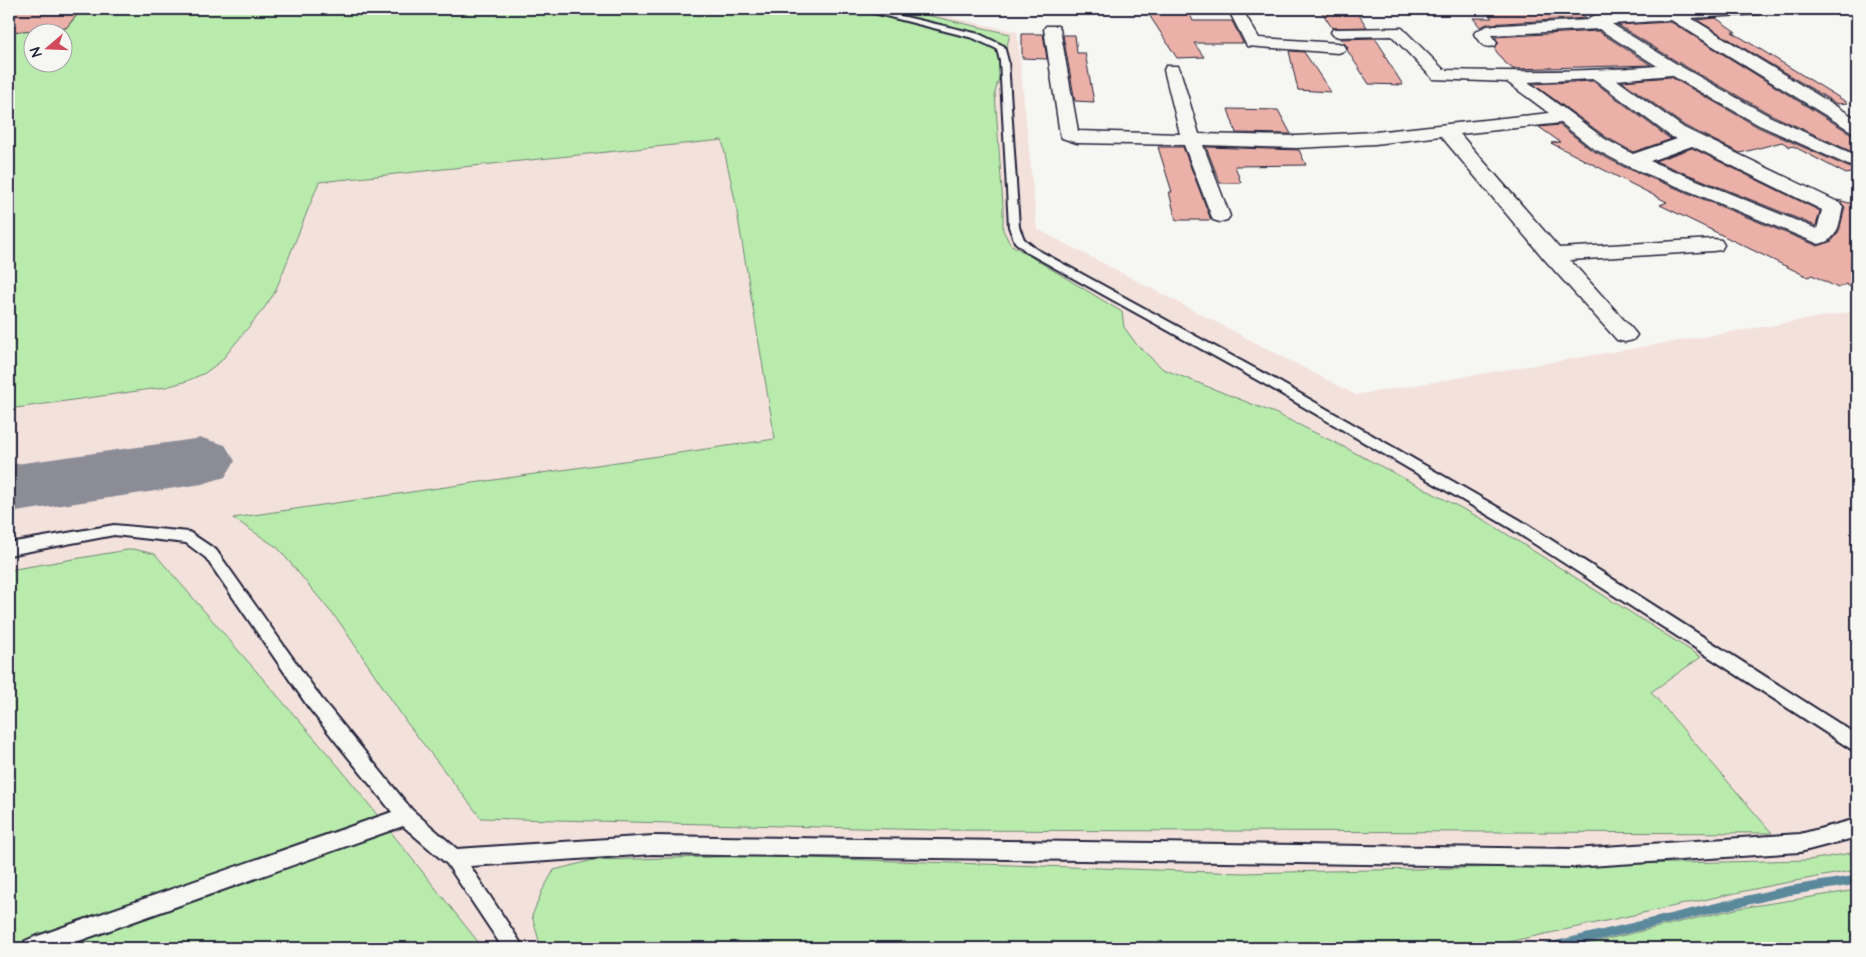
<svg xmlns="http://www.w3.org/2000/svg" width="1866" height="957" font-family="'Architects Daughter',sans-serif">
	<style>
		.built { fill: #f3e1dc; fill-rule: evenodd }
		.green { fill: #b9ecac; stroke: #6e8774; fill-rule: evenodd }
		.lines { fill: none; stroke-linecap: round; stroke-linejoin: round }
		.stream { stroke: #5a899c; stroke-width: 9 }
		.taxiway { fill: #8c8c96; fill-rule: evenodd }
		.building { fill: #ebb1a8; stroke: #22223b }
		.service-casing { stroke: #22223b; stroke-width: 4 }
		.minor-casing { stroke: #22223b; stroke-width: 3 }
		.service { fill: #f6f6f2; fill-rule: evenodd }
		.minor { fill: #f6f6f2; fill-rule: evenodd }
	</style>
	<rect width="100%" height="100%" fill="#f6f6f2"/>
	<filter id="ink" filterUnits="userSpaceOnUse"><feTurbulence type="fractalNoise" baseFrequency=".02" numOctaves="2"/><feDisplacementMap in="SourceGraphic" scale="10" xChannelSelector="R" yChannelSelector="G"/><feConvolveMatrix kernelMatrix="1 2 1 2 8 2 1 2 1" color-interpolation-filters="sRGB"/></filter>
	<g filter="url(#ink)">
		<path class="built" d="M9 9H914L1017 32 1037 229 1356 395 1857 311V948H9ZM32 32H62V62H32Z"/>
		<path class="green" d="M9 9H900L1010 34 995 93 1003 206V230L1010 244 1122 312 1124 327 1137 345 1163 369 1277 414 1344 447 1486 521 1701 657 1651 692 1772 833 932 830 481 818 407 723 340 623 278 548 233 518 775 439 735 200 722 140 319 182 275 292 265 307 221 361 205 373 187 381 166 387 9 409ZM32 32H62V62H32Z
			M133 549 155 554 340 768 483 948H9V570Z
			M1857 852V870L1773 885 1480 948H541L532 916 542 891 554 870 594 860 750 856 1243 873 1809 860Z
			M1857 890V948H1569L1740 908Z"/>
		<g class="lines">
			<path class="stream" d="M1546 948 1787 891 1857 880"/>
			<path class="taxiway" d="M202 438 225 445 235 461 225 477 202 484 9 513V465Z"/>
		</g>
		<path class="building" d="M9 9H82L66 28 9 32Z
			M1320 9H1355L1367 27 1332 28Z
			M1484 9H1546L1550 12 1572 9 1587 18 1487 24 1480 27 1473 18H1492Z
			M1146 10H1188L1193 21H1232L1243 43H1194L1204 57 1177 58Z
			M1716 18 1736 32H1732L1848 103 1837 104 1697 20Z
			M1671 22 1850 133 1857 134V154L1772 115 1681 64 1618 25Z
			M1598 31 1651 65 1513 69 1503 61 1494 48 1499 43 1495 37Z
			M1022 34H1043L1047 59 1022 58Z
			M1063 35H1075L1077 53H1085L1094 102 1075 101Z
			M1375 38 1386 55H1384L1403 85 1369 84 1347 50 1348 47 1340 39Z
			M1289 51 1304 52 1331 92 1298 90Z
			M1671 77 1758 127 1857 171 1846 174 1793 146 1790 147 1782 142 1740 153 1685 126 1622 81Z
			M1593 81 1669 138 1672 139 1633 152 1606 137 1533 84Z
			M1228 109 1278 110 1291 134 1236 133Z
			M1560 125 1590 149 1624 167 1818 246 1832 241 1839 231 1845 207 1838 200 1857 205V292L1846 284 1838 288 1812 275 1808 277 1660 205 1667 202 1551 143 1560 142 1539 127Z
			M1158 147H1183L1211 220H1176L1169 192H1172Z
			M1206 147 1299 150 1306 165 1235 166 1241 183H1220Z
			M1692 148 1820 211 1816 226 1655 161Z"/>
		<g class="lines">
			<defs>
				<path id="service" d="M858 9H871L979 34 1004 46 1008 61 1019 227 1024 239 1036 249 1276 380 1520 520 1857 735V752L1851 749 1510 528 1268 386 1028 253 1015 242 1009 227 1000 61 997 49 973 38Z
					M114 525 189 532 216 550 321 698 412 810 457 849 653 836 1574 849 1800 834 1857 819V837L1800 852 1574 867 653 854 470 866 524 948H503L447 864 403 826 59 948H22L25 941 32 938 392 812 309 708 206 558 186 543 114 535 9 555V543Z"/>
				<path id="minor" d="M1228 9H1242L1259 38 1338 43 1344 45 1346 48 1344 51 1338 53 1247 46Z
					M1673 9H1766L1764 12 1759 14 1691 18 1857 119V132L1851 131 1671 20 1612 24 1680 66 1771 117 1857 156V169L1759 125 1671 75 1617 80 1684 128 1840 203 1843 207C1839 224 1839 240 1819 244L1625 165 1591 147 1561 123 1460 134 1559 248 1713 239 1721 240 1724 245 1721 250 1713 251 1570 260 1633 330 1637 335 1633 340 1625 342 1617 340 1545 260 1441 136 1375 144 1296 148 1203 145 1230 216 1227 220 1220 222 1213 220 1184 145 1077 143 1062 138 1060 134 1044 29 1046 26H1058L1060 29 1078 131 1180 134 1164 70 1166 66H1178L1180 70 1199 134 1296 136 1375 132 1549 113 1507 82 1433 79 1392 36 1339 37 1333 35 1331 32 1333 29 1402 28 1444 70C1515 72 1586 72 1657 66L1599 29 1491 35 1497 43 1495 46C1483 49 1480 43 1474 34L1476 31 1487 26 1588 20 1590 17 1596 15ZM1594 79 1670 136 1677 139 1633 154 1605 139 1528 82ZM1692 146 1822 210 1817 229 1650 161Z"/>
			</defs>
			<use href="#service" class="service-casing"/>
			<use href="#minor" class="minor-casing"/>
			<use href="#service" class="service"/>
			<use href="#minor" class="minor"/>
		</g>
	</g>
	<rect width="1866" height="957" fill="none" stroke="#f6f6f2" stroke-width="30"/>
	<rect x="15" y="15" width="1836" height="927" fill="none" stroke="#22223b" stroke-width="2" filter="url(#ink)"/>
	<g transform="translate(48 48) rotate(251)"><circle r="24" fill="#f6f6f2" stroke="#a1a1a9"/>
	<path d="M0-4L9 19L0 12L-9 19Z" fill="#d1495b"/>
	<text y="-8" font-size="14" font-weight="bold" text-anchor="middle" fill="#22223b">N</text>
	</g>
</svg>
